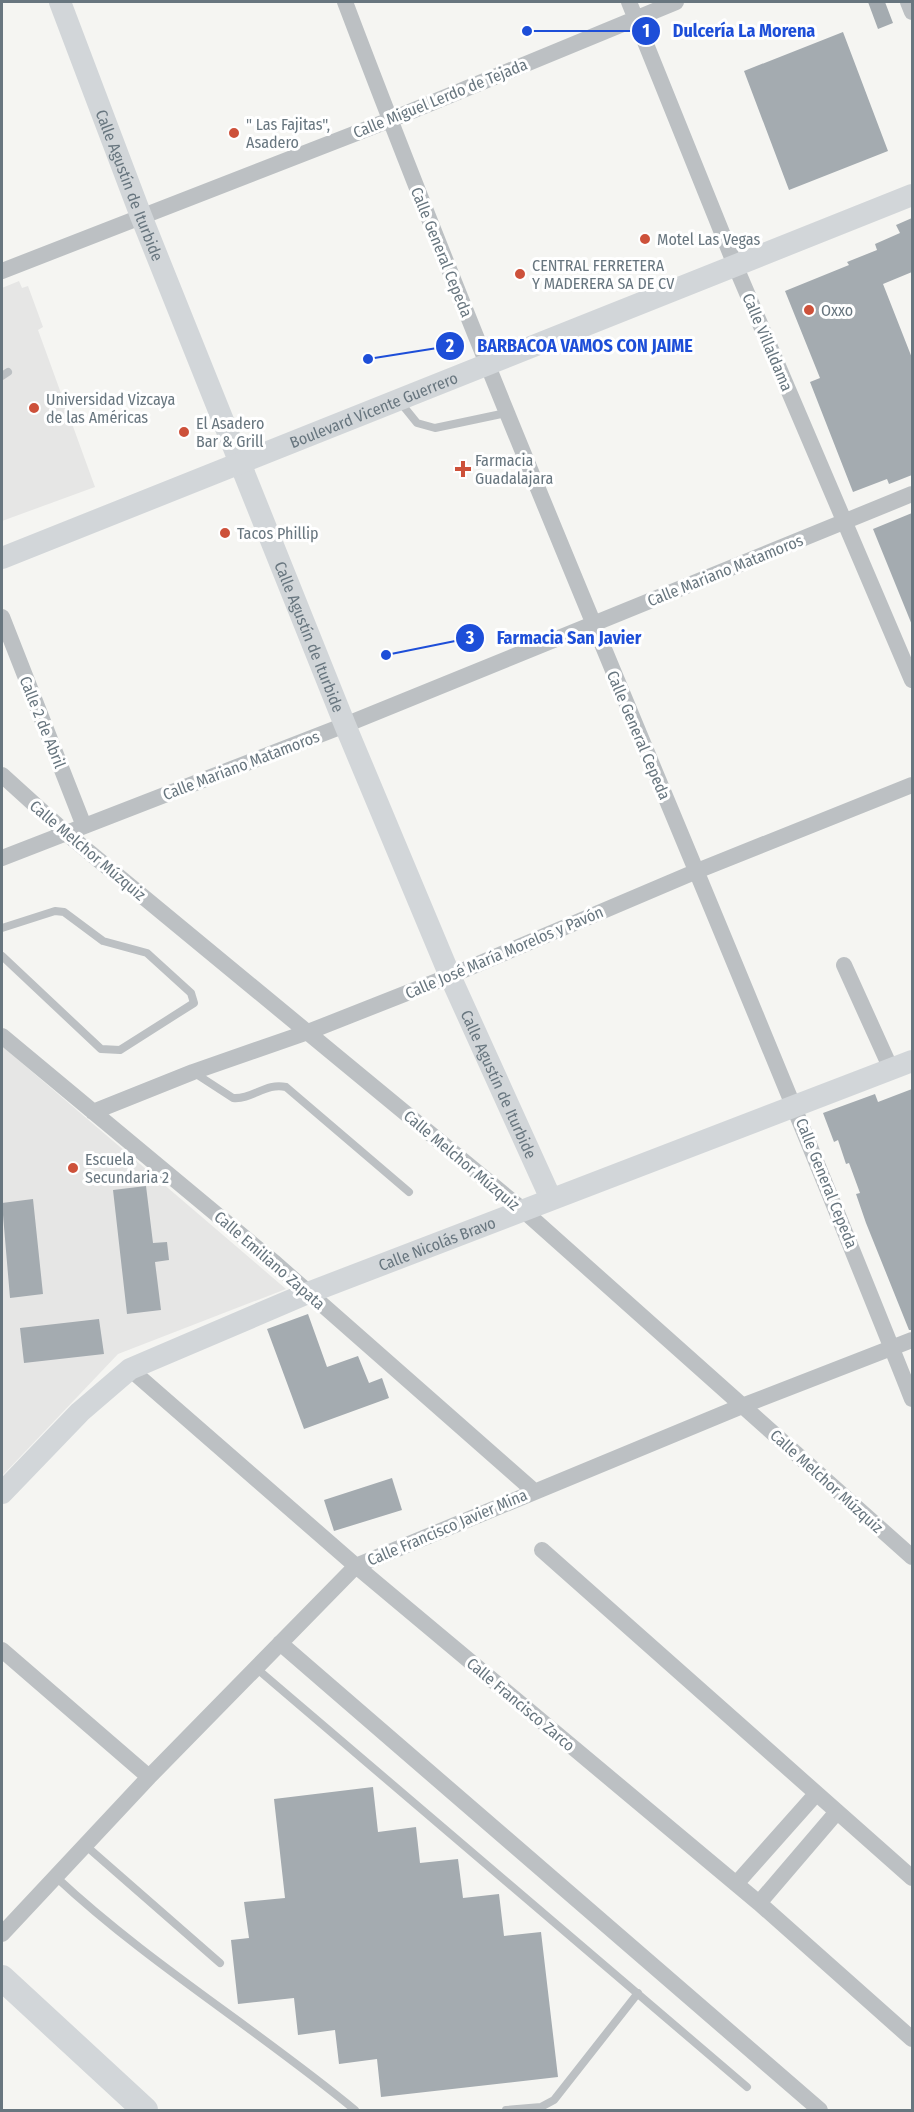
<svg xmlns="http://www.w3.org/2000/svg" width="914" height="2112" font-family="'Fira Sans Condensed',sans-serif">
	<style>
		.built { fill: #e6e6e5 }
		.building { fill: #a4abb0 }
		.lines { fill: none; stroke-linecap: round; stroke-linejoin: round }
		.lane { stroke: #bcc0c3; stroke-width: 8 }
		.street { stroke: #bcc0c3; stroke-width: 16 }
		.secondary { stroke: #d2d6d9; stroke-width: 22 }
		.primary { stroke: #d2d6d9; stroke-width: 26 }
		.poi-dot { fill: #cd513a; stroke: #fff; stroke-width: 2 }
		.labels { text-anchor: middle; stroke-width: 6; stroke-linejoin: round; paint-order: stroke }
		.street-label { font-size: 16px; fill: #68767f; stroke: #fff }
		.poi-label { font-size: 16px; fill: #68767f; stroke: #fff; text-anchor: start }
		.leader { fill: none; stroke: #1d4ed8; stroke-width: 2 }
		.callout-dot { fill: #1d4ed8; stroke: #fff; stroke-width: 2 }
		.mark-label { font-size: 18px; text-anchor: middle; font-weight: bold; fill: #fff }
		.callout-label { font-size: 18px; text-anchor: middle; font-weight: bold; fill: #1d4ed8; stroke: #fff; stroke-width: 6; stroke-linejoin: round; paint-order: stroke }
	</style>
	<rect width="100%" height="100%" fill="#f5f5f2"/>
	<path class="built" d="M19 281 22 288 28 286 43 327 38 330 95 487 2 521V288Z
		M2 1046 286 1289 118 1354 2 1476Z"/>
	<path class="building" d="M868 2H885L893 23 878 29Z
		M843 32 888 151 789 190 744 71Z
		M912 218V272L883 284 912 358V475L889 484 887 479 853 492 810 382 820 378 785 291 849 265 847 262 877 250 875 244 900 233 896 225Z
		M912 513V625L873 529Z
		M912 1089V1330H909L866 1223 856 1194 860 1193 849 1163 846 1164 838 1140 834 1142 823 1113 875 1094 878 1102Z
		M146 1186 153 1243 167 1242 169 1260 155 1262 161 1310 127 1314 113 1190Z
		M33 1199 43 1294 10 1298 2 1203Z
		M308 1314 327 1367 358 1356 369 1383 382 1378 389 1398 304 1429 267 1329Z
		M99 1319 104 1354 24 1363 20 1328Z
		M392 1478 402 1510 334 1531 324 1500Z
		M373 1787 378 1832 416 1827 420 1863 458 1859 463 1898 499 1894 504 1936 541 1932 558 2077 381 2097 377 2059 339 2064 335 2030 298 2035 294 1998 238 2004 231 1940 249 1938 244 1902 285 1898 274 1799Z"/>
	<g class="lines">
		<path class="lane" d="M2 376 8 372
			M400 402 417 423 435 428 506 413
			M2 928 55 911 64 912 103 941 147 953 191 993 194 1003 120 1050 101 1049 2 956
			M193 1072 233 1098C252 1100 266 1082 286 1087L409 1192
			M256 1668 747 2087
			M85 1845 220 1963
			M56 1877C148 1963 257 2029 355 2110
			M506 2110 541 2107 554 2100 638 1993"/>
		<path class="street" d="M345 2C523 472 727 932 912 1399
			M629 2 735 265 912 680
			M908 2 912 12
			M2 271 390 120 676 2
			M2 617 84 826
			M2 775 66 833 524 1211 912 1557
			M2 858 345 725 912 494
			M844 965 891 1069
			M2 1036 275 1263 534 1491
			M93 1112 193 1072 308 1032 450 976 697 871 912 785
			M130 1369 356 1566 759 1903 912 2039
			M542 1550 912 1878
			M280 1643 820 2110
			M2 1650 149 1777
			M736 1884 816 1794
			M759 1903 836 1813
			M2 1934 149 1777 356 1566 742 1406 912 1340"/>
		<g class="secondary">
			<path id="s1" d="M60 2 141 216 345 725 450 976 551 1199"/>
			<path id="s2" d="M2 558 912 195"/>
			<path id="s3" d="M2 1493 80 1412 130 1369 308 1293 912 1061"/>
		</g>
		<path class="primary" d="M2 1978 145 2110"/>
	</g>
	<g class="poi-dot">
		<circle cx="234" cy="133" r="6"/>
		<circle cx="645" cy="239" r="6"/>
		<circle cx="520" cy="274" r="6"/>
		<circle cx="809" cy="310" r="6"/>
		<circle cx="34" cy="408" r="6"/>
		<circle cx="184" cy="432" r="6"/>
		<path d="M460 460h6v6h6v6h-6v6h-6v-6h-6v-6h6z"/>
		<circle cx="225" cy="533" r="6"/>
		<circle cx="73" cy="1168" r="6"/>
	</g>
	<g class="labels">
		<g class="street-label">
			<text transform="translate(440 98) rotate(-22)" y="6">Calle Miguel Lerdo de Tejada</text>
			<text dy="6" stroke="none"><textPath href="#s1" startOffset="196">Calle Agustín de Iturbide</textPath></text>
			<text transform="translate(442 252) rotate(68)" y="6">Calle General Cepeda</text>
			<text transform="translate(768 342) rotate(67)" y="6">Calle Villaldama</text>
			<text dy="6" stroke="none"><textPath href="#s2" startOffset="400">Boulevard Vicente Guerrero</textPath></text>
			<text transform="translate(725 570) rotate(-22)" y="6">Calle Mariano Matamoros</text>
			<text dy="6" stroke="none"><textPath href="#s1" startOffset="682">Calle Agustín de Iturbide</textPath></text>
			<text transform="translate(43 722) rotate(68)" y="6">Calle 2 de Abril</text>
			<text transform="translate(639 735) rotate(67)" y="6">Calle General Cepeda</text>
			<text transform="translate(241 765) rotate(-21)" y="6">Calle Mariano Matamoros</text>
			<text transform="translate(88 850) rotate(40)" y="6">Calle Melchor Múzquiz</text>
			<text transform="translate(504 952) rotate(-23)" y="6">Calle José María Morelos y Pavón</text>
			<text dy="6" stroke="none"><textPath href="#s1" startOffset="1168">Calle Agustín de Iturbide</textPath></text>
			<text transform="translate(462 1160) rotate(40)" y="6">Calle Melchor Múzquiz</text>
			<text transform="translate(827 1183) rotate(68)" y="6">Calle General Cepeda</text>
			<text dy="6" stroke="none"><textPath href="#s3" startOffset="510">Calle Nicolás Bravo</textPath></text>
			<text transform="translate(270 1260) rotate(41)" y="6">Calle Emiliano Zapata</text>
			<text transform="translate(827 1481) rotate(42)" y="6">Calle Melchor Múzquiz</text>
			<text transform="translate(447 1527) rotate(-23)" y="6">Calle Francisco Javier Mina</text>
			<text transform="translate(521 1704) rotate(40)" y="6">Calle Francisco Zarco</text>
		</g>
		<g class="poi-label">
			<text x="246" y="130">" Las Fajitas",<tspan x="246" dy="18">Asadero</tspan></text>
			<text x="657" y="245">Motel Las Vegas</text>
			<text x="532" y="271">CENTRAL FERRETERA<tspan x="532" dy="18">Y MADERERA SA DE CV</tspan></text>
			<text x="821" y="316">Oxxo</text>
			<text x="46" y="405">Universidad Vizcaya<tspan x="46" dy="18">de las Américas</tspan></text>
			<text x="196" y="429">El Asadero<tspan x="196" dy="18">Bar &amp; Grill</tspan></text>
			<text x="475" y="466">Farmacia<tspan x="475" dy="18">Guadalajara</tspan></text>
			<text x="237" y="539">Tacos Phillip</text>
			<text x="85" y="1165">Escuela<tspan x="85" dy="18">Secundaria 2</tspan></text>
		</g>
	</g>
	<path class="leader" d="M527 31L646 31M368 359L450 346M386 655L470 638"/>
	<g class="callout-dot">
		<circle cx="527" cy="31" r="6"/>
		<circle cx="368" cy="359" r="6"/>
		<circle cx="386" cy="655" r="6"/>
		<circle cx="646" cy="31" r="15"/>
		<circle cx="450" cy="346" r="15"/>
		<circle cx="470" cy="638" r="15"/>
	</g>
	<g class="mark-label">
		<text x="646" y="37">1</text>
		<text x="450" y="352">2</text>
		<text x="470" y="644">3</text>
	</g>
	<g class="callout-label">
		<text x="744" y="37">Dulcería La Morena</text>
		<text x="585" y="352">BARBACOA VAMOS CON JAIME</text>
		<text x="569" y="644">Farmacia San Javier</text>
	</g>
	<rect width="914" height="2112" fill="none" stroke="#68767f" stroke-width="6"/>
</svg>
